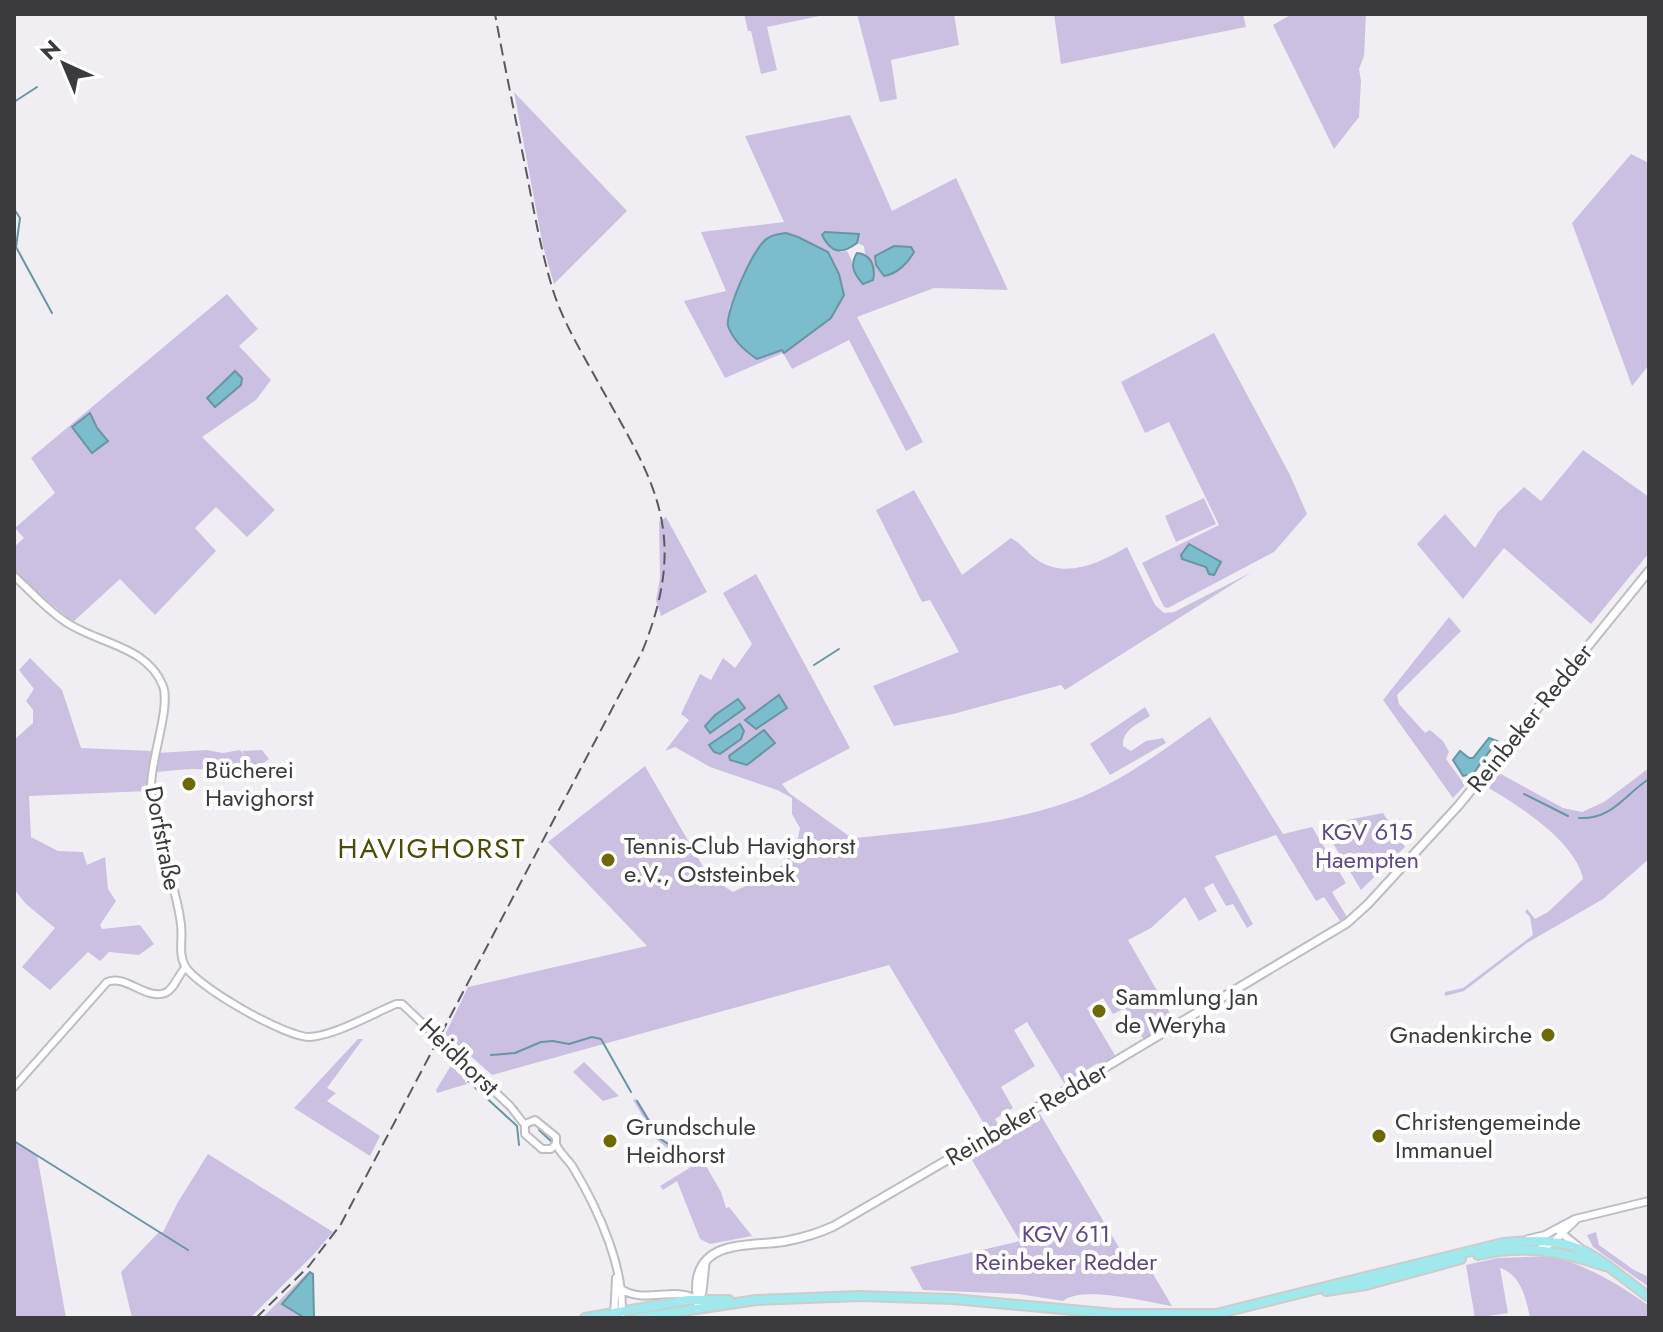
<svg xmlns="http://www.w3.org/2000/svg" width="1663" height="1332" font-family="Jost,sans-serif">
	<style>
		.green { fill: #cbc0e2; fill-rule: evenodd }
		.water { fill: #7bbccd; stroke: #6895a2; stroke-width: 2 }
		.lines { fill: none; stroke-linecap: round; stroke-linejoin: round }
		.stream { stroke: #6895a2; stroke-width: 2 }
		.tertiary-casing { stroke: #bebdc1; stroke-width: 10 }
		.secondary-casing { stroke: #bebdc1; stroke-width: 11 }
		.primary-casing { stroke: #ccc; stroke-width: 12 }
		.tertiary { stroke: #fff; stroke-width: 6 }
		.secondary { stroke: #fff; stroke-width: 7 }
		.primary { stroke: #a0e8eb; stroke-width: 8 }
		.rail { stroke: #5a595b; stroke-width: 2; stroke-dasharray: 12 6; stroke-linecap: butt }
		.poi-dot { fill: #6d6903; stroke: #fff; stroke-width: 3 }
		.labels { text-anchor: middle; stroke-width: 8; stroke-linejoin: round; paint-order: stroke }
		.street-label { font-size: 24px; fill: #3b3a3c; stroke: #fff }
		.poi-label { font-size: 24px; fill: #3b3a3c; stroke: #fff; text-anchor: start }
		.park-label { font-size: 24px; fill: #604885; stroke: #fff }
		.quarter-label { font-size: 28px; letter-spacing: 2px; fill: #4d4a0a; stroke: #fff }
	</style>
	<rect width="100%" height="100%" fill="#f0eef3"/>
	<path class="green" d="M744 14H829L767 27 777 70 761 74 751 31H748Z
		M857 14H954L959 45 891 60 897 99 880 102Z
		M1054 14H1243L1246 27 1061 64Z
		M1292 14H1366L1364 56 1359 69 1361 81 1359 117 1334 149 1273 25Z
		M514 92 627 211 554 284 543 246Z
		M850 115 892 211 956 178 1008 290 934 288 857 317 923 442 906 451 849 340 792 369 783 353 725 378 684 301 726 291 701 232 784 222 745 136ZM858 234 857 243 864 246 865 254 869 257 873 280 863 284C853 273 854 262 847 251L840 252ZM798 237 828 252 831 318 784 353 782 349 776 352 729 308 737 296Z
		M1631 154 1649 163V365L1632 386 1572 223Z
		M227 294 258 329 239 346 271 380 256 400 202 437 275 510 247 537 216 507 195 528 216 551 155 615 120 579 73 622 14 573V547L24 538 15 528 55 493 31 458Z
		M1214 333 1290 475 1307 514 1274 552 1168 608 1164 607 1142 563 1219 525 1169 422 1145 433 1121 382Z
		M1583 450 1649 497V553L1591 624 1504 548 1463 599 1417 544 1445 514 1475 548 1498 512 1524 487 1541 501Z
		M914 490 962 575 1011 538C1021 543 1026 552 1036 559 1065 580 1099 563 1127 547L1155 605 1164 613 1174 612 1252 572 1065 690 1061 685 953 714 894 726 873 686 959 652 930 600 922 602 876 510Z
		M1204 498 1216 524 1176 542 1165 516Z
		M666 517 707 592 661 616 656 600 660 578 659 522Z
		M756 574 850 748 782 784 789 793 849 836 855 838C921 831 991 826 1056 806 1112 790 1163 750 1210 717L1283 834 1312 827 1346 883 1332 892 1347 917 1340 921 1324 897 1316 901 1276 835 1215 856 1253 924 1247 928 1233 904 1226 906 1213 883 1204 888 1217 911 1199 921 1185 897 1151 928 1128 940 1175 1022 1144 1040 1125 1008 1113 1014 1103 998 1087 1008 1116 1057 1100 1066 1098 1063 1064 1083 1027 1022 1014 1030 1035 1066 1001 1087 1013 1108 995 1119 999 1126 989 1132 889 965 492 1075 449 1037H444L468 987 647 946 548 842 645 766 709 877 733 892C766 876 793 870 800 828L792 814V798L777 790 710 767 675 747 665 751 689 720 681 714 700 674 711 680 723 658 735 668 752 644 723 593Z
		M1449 617 1461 631 1397 695 1399 704 1425 733 1430 730 1443 741 1449 752 1446 759 1465 785 1453 798 1383 700Z
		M30 658 62 690 81 748 152 751 148 791 29 796 31 837 58 851 83 852 87 865 105 857 108 889 116 901 100 925 102 929 140 925 154 944 139 955 109 952 100 961 88 952 50 990 22 967 55 928 26 904 14 889V740L33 723V710L26 701 34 689 19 670Z
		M1145 707 1150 716C1138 724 1122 730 1123 746L1131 751 1146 741 1163 738 1166 743 1110 775 1090 744Z
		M207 750 223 753 240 750 244 755 242 751 262 750 269 759 255 769 256 772C233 784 229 773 207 770 190 767 172 771 155 772L157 753Z
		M1649 768V859L1603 899 1527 943 1464 991 1445 996V992L1463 988 1533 935 1530 917 1525 912 1527 909 1535 919 1548 912 1583 879C1576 842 1518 805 1487 787L1499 773 1563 808 1582 812 1604 802Z
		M1383 813 1405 847 1361 890 1322 825Z
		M358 1039H363L327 1088 336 1093 327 1101 380 1136 370 1156 294 1108Z
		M584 1062 619 1096 603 1101 573 1072Z
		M450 1067 456 1068 467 1084 437 1093 436 1090Z
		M637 1099 661 1137 700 1167 705 1164 721 1192 726 1208 729 1207 752 1236 710 1244 700 1239 677 1181 663 1190 660 1186 691 1167 657 1140 633 1100Z
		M1040 1114 1127 1261 1143 1257 1172 1306C1146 1302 1083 1285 1063 1301L1019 1294 923 1290 910 1267 1020 1241 969 1155Z
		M14 1141 37 1155 66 1318H14Z
		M208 1154 333 1232 313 1255 250 1318H132L121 1272 158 1233 163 1232 178 1202Z
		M1596 1232 1599 1245 1634 1270 1649 1277V1287L1593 1247 1587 1235Z
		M1553 1256C1589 1267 1619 1284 1649 1306V1318H1530C1526 1297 1520 1274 1500 1268L1508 1313 1475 1318 1466 1265 1498 1258Z
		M310 1272 282 1305 305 1318H262L307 1273Z"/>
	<path class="water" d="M825 232 859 234 857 243C841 255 831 253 822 235Z
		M786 233 798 237 828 252 839 274 844 295 831 318 784 353 782 350 757 359C745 351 733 340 728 326 725 313 754 245 768 238 772 235 780 234 786 233Z
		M894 246 911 247 914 252C908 263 897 274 884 276L876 265 875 256Z
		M857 253C871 254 876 267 873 280L863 284C854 274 849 265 857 253Z
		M235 371 242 378 241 385 215 407 207 398Z
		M90 413 97 428 108 441 92 453 72 427Z
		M1189 544 1221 562 1214 575 1209 574 1206 567 1182 559 1181 555Z
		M779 695 787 708 756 729 745 720Z
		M738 699 745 708 710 733 705 726 715 715Z
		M740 724 744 731 741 739 720 754 714 752 709 745Z
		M764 730 775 743 747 765 730 760 729 756Z
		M1489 738 1497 741 1473 774 1463 776 1453 760 1460 751 1469 758H1473Z
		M310 1272 313 1274 314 1318H305L282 1304Z"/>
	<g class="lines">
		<path class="stream" d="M14 102 37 87
			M14 209 20 218 16 247 52 313
			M814 665 839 649
			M1524 794 1568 816
			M1579 818C1612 820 1624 795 1649 779
			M491 1055 515 1053 541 1042 553 1041 569 1044 592 1037 601 1039 631 1092
			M468 1081 517 1126 519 1145
			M491 1083 506 1097
			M14 1092 45 1057
			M637 1101 659 1138 698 1164
			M515 1107 517 1108
			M539 1130 553 1143
			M14 1141 188 1250"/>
		<defs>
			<path id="tertiary" d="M14 576C32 592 49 612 69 624 101 644 148 647 163 686 171 707 150 761 151 788 152 835 176 879 181 925 183 939 178 953 185 966 197 987 287 1038 310 1037 336 1035 372 1014 396 1004H402L510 1106 525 1125
				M14 1087 107 982C126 974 145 1000 165 993 175 989 178 974 186 967
				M535 1120 556 1137V1144L551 1149H542L525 1134V1124Z
				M556 1144C560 1154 569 1160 574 1169 598 1209 627 1272 621 1318
				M1559 1231 1580 1248
				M1528 1239 1545 1235 1575 1219 1649 1201
				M1539 1249 1552 1243 1576 1220
				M621 1289C646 1305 673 1285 698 1300
				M614 1318 616 1278"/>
			<path id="secondary" d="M697 1302 702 1292 705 1263
				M701 1304C696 1296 696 1289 697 1280 704 1238 755 1247 786 1241 802 1238 819 1233 834 1226L1084 1080 1347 923 1368 904 1459 805 1649 571"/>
			<path id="primary" d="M1478 1255C1524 1244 1561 1251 1605 1266
				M1326 1291 1366 1285 1461 1259
				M585 1318 688 1300H729
				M637 1318 756 1300 860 1296 953 1299 1115 1314H1216L1503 1243C1581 1234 1591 1255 1649 1297"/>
		</defs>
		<use href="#tertiary" class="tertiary-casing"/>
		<use href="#secondary" class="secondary-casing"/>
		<use href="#primary" class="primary-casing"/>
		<use href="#tertiary" class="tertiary"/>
		<use href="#secondary" class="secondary"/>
		<use href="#primary" class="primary"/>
		<path class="rail" d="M256 1318 309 1266 341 1224 642 652C694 524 648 474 588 364 574 339 560 314 552 287 541 250 534 212 527 175 516 121 505 68 495 14"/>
	</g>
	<g class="poi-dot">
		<circle cx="189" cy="784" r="8"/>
		<circle cx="608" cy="860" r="8"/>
		<circle cx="1099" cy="1011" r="8"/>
		<circle cx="1548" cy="1035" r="8"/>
		<circle cx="1379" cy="1136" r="8"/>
		<circle cx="610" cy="1141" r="8"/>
	</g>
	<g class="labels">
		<g class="street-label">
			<text transform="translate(1530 718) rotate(-51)" y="8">Reinbeker Redder</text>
			<text transform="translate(163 838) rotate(79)" y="8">Dorfstraße</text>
			<text transform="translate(459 1057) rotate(44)" y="8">Heidhorst</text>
			<text transform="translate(1027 1114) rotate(-30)" y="8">Reinbeker Redder</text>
		</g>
		<g class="poi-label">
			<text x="205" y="778">Bücherei<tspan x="205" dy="28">Havighorst</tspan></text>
			<text x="624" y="854">Tennis-Club Havighorst<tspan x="624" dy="28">e.V., Oststeinbek</tspan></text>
			<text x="1115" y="1005">Sammlung Jan<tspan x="1115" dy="28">de Weryha</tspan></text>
			<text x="1532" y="1043" text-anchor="end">Gnadenkirche</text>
			<text x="1395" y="1130">Christengemeinde<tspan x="1395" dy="28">Immanuel</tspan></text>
			<text x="626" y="1135">Grundschule<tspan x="626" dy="28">Heidhorst</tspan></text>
		</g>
		<g class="park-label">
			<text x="1367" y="840">KGV 615<tspan x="1367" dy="28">Haempten</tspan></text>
			<text x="1066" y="1242">KGV 611<tspan x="1066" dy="28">Reinbeker Redder</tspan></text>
		</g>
		<g class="quarter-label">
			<text x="432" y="858">HAVIGHORST</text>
		</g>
	</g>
	<rect width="1663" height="1332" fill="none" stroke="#3b3a3c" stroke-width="32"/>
	<g transform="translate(64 64) rotate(316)" stroke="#ffffff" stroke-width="6" paint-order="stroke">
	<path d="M0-6L14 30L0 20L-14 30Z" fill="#3b3a3c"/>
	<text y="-12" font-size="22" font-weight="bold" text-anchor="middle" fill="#3b3a3c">N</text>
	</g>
</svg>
